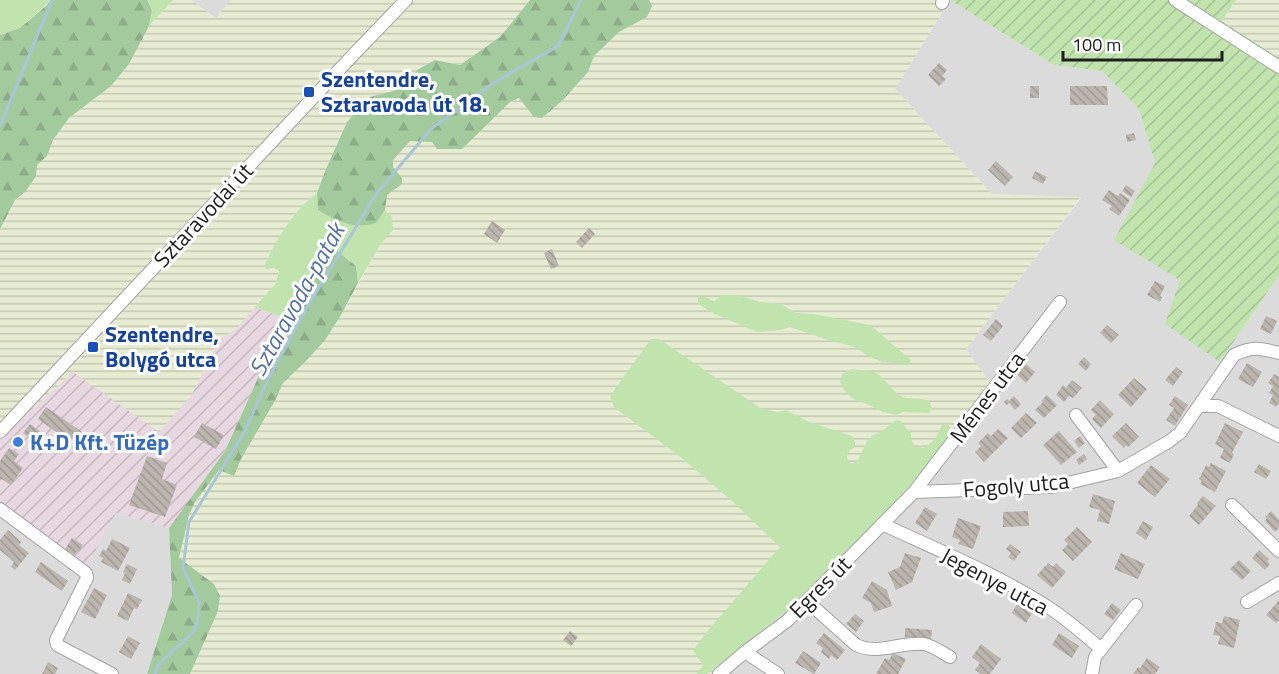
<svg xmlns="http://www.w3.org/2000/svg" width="1279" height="674" font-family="'Titillium Web',sans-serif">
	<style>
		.residential { fill: #dcdbdb }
		.industrial { fill: url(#industrial-furrows) }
		.farmland { fill: url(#farmland-rules) }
		.grass { fill: #c1e4af }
		.forest { fill: url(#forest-firs) }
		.garden { fill: url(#garden-furrows) }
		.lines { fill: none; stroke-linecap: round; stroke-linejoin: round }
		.stream { stroke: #a9c6d8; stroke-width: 3 }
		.building { fill: url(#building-back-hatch) }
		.minor-casing { stroke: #a2a2a2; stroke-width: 14 }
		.minor { stroke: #fff; stroke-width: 12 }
		.transit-dot { fill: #1a4fb4; stroke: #fff; stroke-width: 2 }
		.shop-dot { fill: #3f7fe0; stroke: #fff; stroke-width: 2 }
		.labels { text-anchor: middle; stroke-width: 6; stroke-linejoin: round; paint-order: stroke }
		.transit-label { font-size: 22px; font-weight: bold; fill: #164399; stroke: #fff; text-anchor: start }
		.street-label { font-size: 22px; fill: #1e1e1e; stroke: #fff }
		.shop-label { font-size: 22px; font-weight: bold; fill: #366cbe; stroke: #fff; text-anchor: start }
		.water-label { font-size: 24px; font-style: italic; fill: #5270a6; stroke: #fff }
	</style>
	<defs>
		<pattern id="industrial-furrows" width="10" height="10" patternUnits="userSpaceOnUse" patternTransform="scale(1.5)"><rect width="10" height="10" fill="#e7d7e1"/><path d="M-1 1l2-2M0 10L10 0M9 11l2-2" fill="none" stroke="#c6b8c1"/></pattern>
		<pattern id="farmland-rules" width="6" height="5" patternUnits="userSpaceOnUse" patternTransform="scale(1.5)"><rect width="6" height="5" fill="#e6ebd2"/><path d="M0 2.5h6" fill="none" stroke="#c5c9b4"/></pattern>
		<pattern id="forest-firs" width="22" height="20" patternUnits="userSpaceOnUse" patternTransform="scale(1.5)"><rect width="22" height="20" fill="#a3ca9d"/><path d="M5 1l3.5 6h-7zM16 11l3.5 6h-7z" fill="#8cad87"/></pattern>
		<pattern id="garden-furrows" width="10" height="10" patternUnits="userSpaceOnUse" patternTransform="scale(1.5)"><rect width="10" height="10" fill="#c1e4af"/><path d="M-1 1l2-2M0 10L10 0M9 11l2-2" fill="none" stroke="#a5c396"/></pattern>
		<pattern id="building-back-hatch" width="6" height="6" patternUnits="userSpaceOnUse" patternTransform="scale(1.5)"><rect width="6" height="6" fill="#bbb5ae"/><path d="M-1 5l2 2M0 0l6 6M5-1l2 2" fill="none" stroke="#a09b95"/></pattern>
	</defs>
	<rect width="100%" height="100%" fill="#eeece5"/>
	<path class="residential" d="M191 0H231L216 19Z
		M950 0 1054 65 1102 71 1139 109 1155 163 1115 240 1181 280 1220 362 1279 275V674H710L845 549 991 386 966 349 1081 198 992 194 895 89Z
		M0 504 116 513 169 528 172 595 147 674H0Z"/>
	<path class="industrial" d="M255 307 285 318 225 451 169 528 116 513 87 566 0 504V439L73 372 191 396 219 339 236 329Z"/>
	<path class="farmland" d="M173 0H191L216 18 231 0H530L500 37 460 65 435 60 417 70 400 89 370 97 347 122 326 169 317 193 306 202 275 268 279 271 276 283 236 329 219 339 191 396 159 432 73 372 0 439V229L15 200 25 192 37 165 47 156 53 140 69 118 111 86 129 64 149 26Z
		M649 0H950L895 89 992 194 1081 197 966 349 992 386 845 549 710 674H190L218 611 179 558 189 515 195 502 219 470 234 476 241 459 276 399 283 383 307 360 341 315 380 245 392 230V217L385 210 387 195 402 184 393 167V160L410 141 432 142 519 98 534 116 542 118 563 100 588 72 594 56 619 32 647 17 652 6Z
		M1236 0H1279V58L1222 21Z"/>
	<path class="grass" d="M0 0H50L47 4 20 28 0 35Z
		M147 0H173L149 26 152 10Z
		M317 193 318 210 376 223 385 210 392 217 393 230 380 245 358 283 356 266 336 250 322 253 311 272 294 298 285 318 255 307 276 283 279 271 274 268 266 269 265 264C278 237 293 211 317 193Z
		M722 295H736L761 302 781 304 796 313 814 314 870 325 911 360 910 364 882 362 868 356 855 347 828 340 790 327 781 330 757 332 715 314 698 304V297H705L714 301Z
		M651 339H659L760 408 777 412 786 410 809 422 852 436 855 442V447L849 451 847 456 848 461 852 464 858 460 867 441 873 435 882 431 895 421 899 420 911 433V439L915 447 924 448C934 442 938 435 942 424H948L951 429 949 436 935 457 870 530 804 597 707 674H696L703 666 693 650 711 627 780 547 732 501 683 459 614 407 610 396Z
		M852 369C859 370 869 370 876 373 886 378 891 391 901 396 909 400 919 397 929 401L932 408 929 413 903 412 896 415 883 412 865 403 856 401 846 393 840 382 842 374Z"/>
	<path class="forest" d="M50 0H147L152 10 149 26 129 64 111 86 69 118 53 140 47 156 37 165 36 176 25 192 15 200 0 229V35L20 28 47 5Z
		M530 0H649L652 6 647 17 619 32 594 56 588 72 563 100 542 118 534 117 519 98 510 102 462 149H437L432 142 410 141 393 160V167L402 178V184L387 195 385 210 376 223C354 230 337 221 318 210L317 193 326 169 347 122 370 97 400 89 417 70 435 60 460 65 500 37Z
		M336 250 356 266 358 283 341 315 325 340 307 360 283 383 276 399 241 459 234 476 219 470 195 502 189 515 179 558 214 584 220 596 218 611 190 674H147L172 595 169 528 225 451 294 298 311 272 322 253Z"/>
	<path class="garden" d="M950 0H1236L1222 21 1279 58V275L1220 362 1165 324 1180 280 1114 240 1155 163 1139 109 1102 71 1054 65Z"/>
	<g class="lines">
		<path class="stream" d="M0 126 52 0
			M155 674 158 665 194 631 198 618 199 603 183 568 189 522 244 433 266 383 311 300 377 193 431 129 495 82 558 46 581 0"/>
	</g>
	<path class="building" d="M939 63 947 70 942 76 946 79 939 86 928 75Z
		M1030 86H1039V98H1030Z
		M1070 86H1107L1108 105H1070Z
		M1134 133 1136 140 1127 142 1126 135Z
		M996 161 1013 177 1005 186 988 170Z
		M1035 171 1047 177 1043 184 1032 178Z
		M1126 185 1135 191 1131 197 1122 191Z
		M1109 190 1118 196 1120 193 1130 200 1119 216 1109 209 1112 206 1102 200Z
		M492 221 505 230 497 243 484 234Z
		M589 228 595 234 582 248 576 242Z
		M552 249 559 266 551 269 544 253Z
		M1155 281 1165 286 1160 296 1162 297 1160 302 1147 295Z
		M1266 316 1277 321 1271 334 1260 329Z
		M996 319 1003 326 991 341 983 335Z
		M1107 325 1119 335 1111 343 1100 333Z
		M1084 357 1091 364 1086 371 1078 364Z
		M1247 363 1262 372 1253 387 1238 379Z
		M1019 364 1023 367 1026 364 1035 372 1026 383 1013 371Z
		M1176 367 1183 372 1173 386 1165 380Z
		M1274 374 1279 377V403L1276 407 1269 403 1273 395 1269 393 1273 386 1268 383Z
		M1134 378 1147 389 1131 407 1118 395Z
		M1072 380 1082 388 1073 398 1069 396 1064 402 1056 395 1063 385 1066 388Z
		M1047 395 1057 405 1044 418 1035 410 1043 402 1041 401Z
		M1014 396 1021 404 1015 410 1009 403 1007 405 1004 402 1007 399 1009 401Z
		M1175 396 1188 405 1175 426 1166 420 1174 408 1169 405Z
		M1100 400 1114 414 1101 428 1092 419 1096 415 1091 410Z
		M46 407 85 434 78 443 71 438 69 441 38 419Z
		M1026 413 1037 423 1021 438 1011 428Z
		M202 423 224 435 216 449 194 437Z
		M1126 423 1139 437 1128 447 1126 445 1124 448 1112 436Z
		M1225 423 1243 432 1232 453 1234 454 1230 463 1220 458 1224 449 1215 444Z
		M30 424 46 436 39 445 23 433Z
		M998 429 1008 438 984 462 975 452 981 446 978 443 988 433 991 436Z
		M1059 431 1077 452 1061 465 1043 445Z
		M1080 436 1085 443 1079 448 1074 441Z
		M9 448 19 454 14 461 23 468 11 485 0 478V461Z
		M1084 454 1087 459 1079 465 1076 460Z
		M147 456 167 463 162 479 177 485 165 517 129 505Z
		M1211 463 1226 471 1215 492 1200 484 1202 481 1199 479 1206 465 1209 467Z
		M1259 464 1271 471 1266 479 1254 472Z
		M1151 465 1170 479 1155 497 1137 483Z
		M1093 494 1115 501 1109 524 1097 521 1100 510 1089 507Z
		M1203 496 1216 506 1199 525 1189 516 1198 505 1197 503Z
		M925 507 937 514 927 531 915 523Z
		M1028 511 1029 526 1003 527V512Z
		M1271 511 1279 520V528L1275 532 1265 521 1267 518 1265 517Z
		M958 518 981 526 973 549 958 544 960 540 952 537Z
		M1143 521 1153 527 1146 540 1136 533Z
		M1077 527 1092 542 1073 561 1062 550 1068 544 1064 540Z
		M8 530 21 542 19 545 29 553 15 570 11 567 14 562 0 550V540Z
		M72 538 83 545 78 553 76 552 74 555 65 549Z
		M112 539 130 548 118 571 101 562 103 558 99 556 103 549 106 551Z
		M1010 544 1021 552 1014 561 1008 557 1011 553 1006 549Z
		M1259 550 1269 559 1267 561 1270 564 1265 570 1252 558Z
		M905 553 921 558 912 582 896 590 888 572 900 567Z
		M1121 553 1145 564 1138 579 1114 569Z
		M1239 560 1251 571 1242 580 1230 569Z
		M41 562 68 581 62 591 35 572Z
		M1048 563 1053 567 1056 563 1066 572 1052 588 1037 575Z
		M127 564 137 569 130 584 122 580 125 573 123 572Z
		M872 581 887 590 892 606 874 612 871 603 862 598Z
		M94 588 107 595 95 619 81 612Z
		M128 593 142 600 137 609 134 608 128 621 117 616Z
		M1279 600V620L1276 623 1266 615Z
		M1018 602 1033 612 1026 623 1012 613Z
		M1112 603 1121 610 1113 620 1104 614Z
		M855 614 864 621 856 632 846 624Z
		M1224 616 1240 620 1234 648 1218 644 1220 636 1213 635 1216 622 1222 623Z
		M905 628 932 630 931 639 905 637Z
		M570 631 578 637 571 646 563 640Z
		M824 633 845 650 837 660 831 655 829 659 821 652 823 648 816 643Z
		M1059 633 1079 646 1072 658 1052 645Z
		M128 636 140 643 131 659 119 652Z
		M981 644 1001 659 990 674H981L975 670 980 663 972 657Z
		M803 651 821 663 814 674 795 663Z
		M893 653 906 659 898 674H876L885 658 889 660Z
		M1147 658 1160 667 1155 674H1133L1138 667 1140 668Z
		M48 662 58 668 55 674H42Z"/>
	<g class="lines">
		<defs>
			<path id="minor" d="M1175 0 1279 67
				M942 3 943 0
				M1199 406H1218L1279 436
				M1076 415 1118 471
				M0 432 354 54 406 0
				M914 492 1051 487 1118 471 1168 442 1180 433 1234 355C1252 346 1260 348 1279 353
				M1232 505 1279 551
				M0 509 86 573 87 578 56 640 57 645 112 674
				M882 524C938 550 999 575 1051 609 1069 621 1085 635 1101 649
				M807 601 856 645C880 656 900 641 924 644 933 646 942 652 950 657
				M1247 602 1279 583
				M745 652 778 674
				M719 674 745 652 787 621 914 492 1060 302
				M1092 674 1095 657 1136 605"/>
		</defs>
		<use href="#minor" class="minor-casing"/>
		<use href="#minor" class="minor"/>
	</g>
	<g class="transit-dot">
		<rect x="303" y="86" width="12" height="12" rx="3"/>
		<rect x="87" y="341" width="12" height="12" rx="3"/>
	</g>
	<circle class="shop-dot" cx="18" cy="442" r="6"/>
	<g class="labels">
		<g class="transit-label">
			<text x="321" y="87">Szentendre,<tspan x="321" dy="25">Sztaravoda út 18.</tspan></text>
			<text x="105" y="342">Szentendre,<tspan x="105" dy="25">Bolygó utca</tspan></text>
		</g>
		<g class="street-label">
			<text transform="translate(203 215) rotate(-47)" y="8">Sztaravodai út</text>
			<text transform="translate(987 397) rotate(-53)" y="8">Ménes utca</text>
			<text transform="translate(1016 485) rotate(-5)" y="8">Fogoly utca</text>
			<text transform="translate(995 581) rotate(28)" y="8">Jegenye utca</text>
			<text transform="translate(820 587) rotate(-45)" y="8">Egres út</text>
		</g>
		<g class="shop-label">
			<text x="30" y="450">K+D Kft. Tüzép</text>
		</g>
		<g class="water-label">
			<text transform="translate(297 300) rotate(-61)" y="8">Sztaravoda-patak</text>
		</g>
	</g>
	<path d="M1063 51v9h159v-9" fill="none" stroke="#1e1e1e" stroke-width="3"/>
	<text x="1072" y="51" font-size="18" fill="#1e1e1e" stroke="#ffffff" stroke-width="4.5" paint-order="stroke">100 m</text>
</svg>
